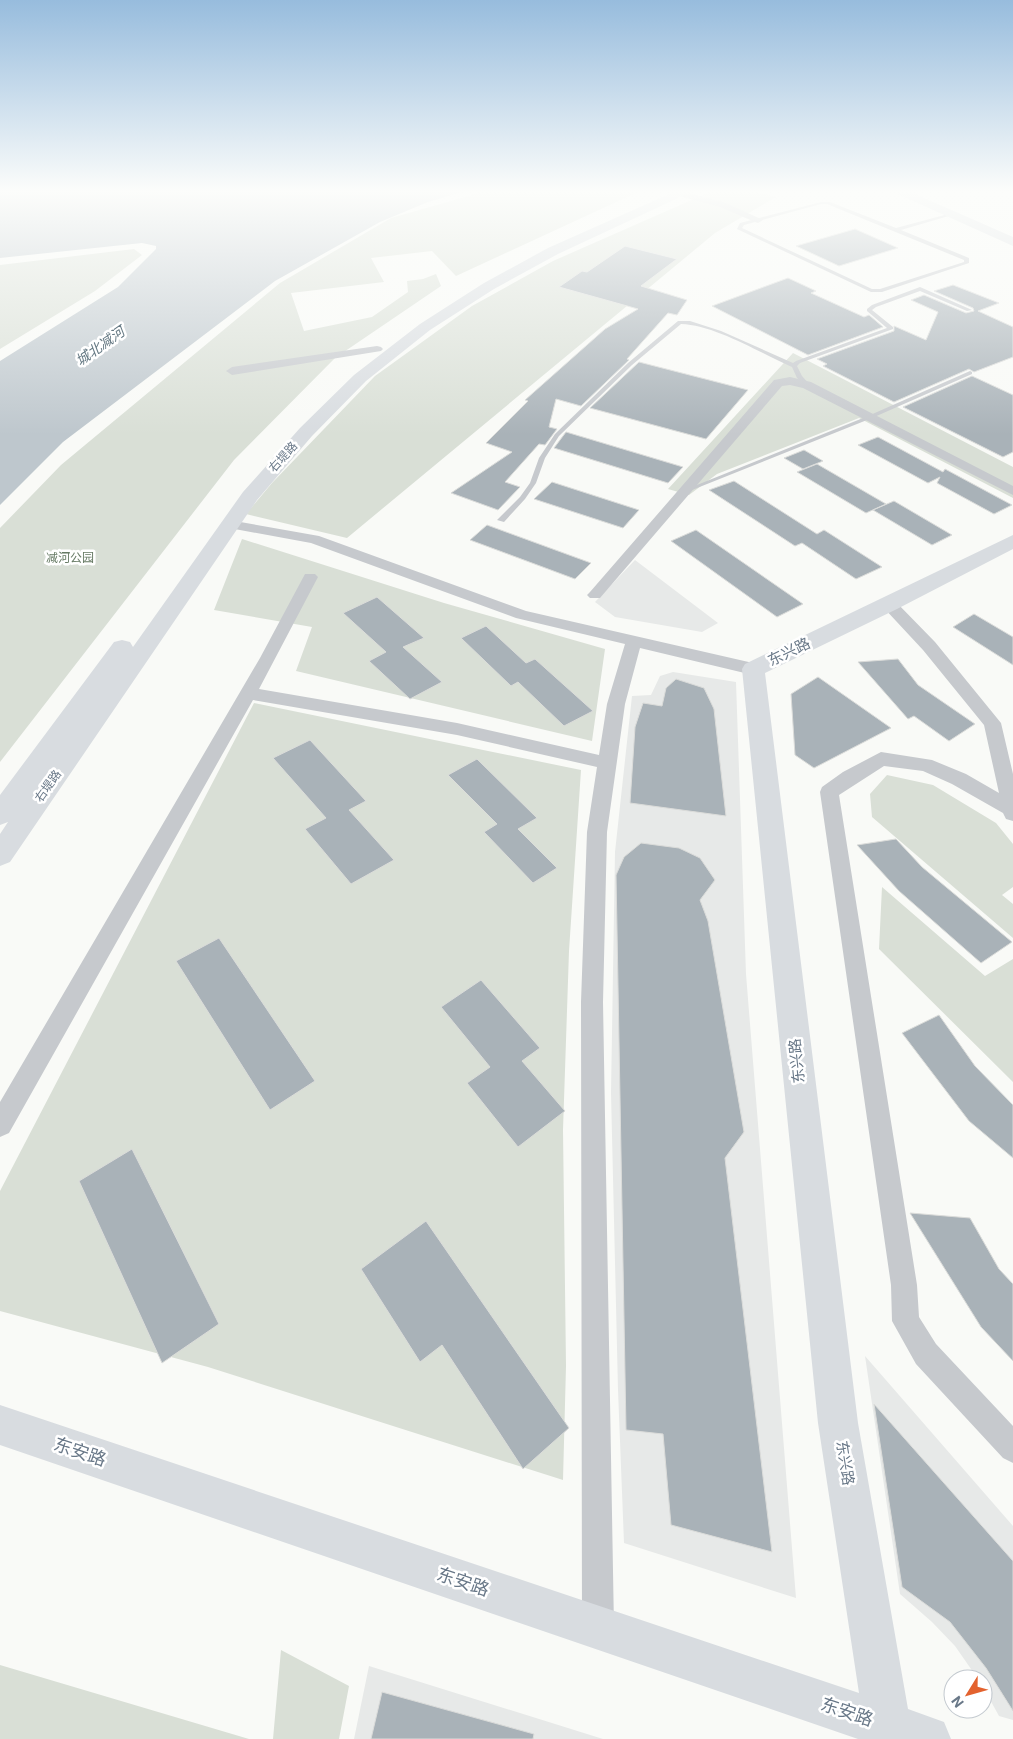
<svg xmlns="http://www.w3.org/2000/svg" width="1013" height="1739" font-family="Roboto,'Noto Sans SC',sans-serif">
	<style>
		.built { fill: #e7e9e8 }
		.green { fill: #d9dfd6 }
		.water { fill: #bec7cd }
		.building { fill: #a9b2b8; stroke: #dbdcda }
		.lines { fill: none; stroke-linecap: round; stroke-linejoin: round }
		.lane { fill: #c6c9cd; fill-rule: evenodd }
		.street { fill: #c6c9cd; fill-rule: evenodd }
		.secondary { fill: #d8dce0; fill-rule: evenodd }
		.primary { fill: #d8dce0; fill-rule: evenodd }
		.labels { text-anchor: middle; stroke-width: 5; stroke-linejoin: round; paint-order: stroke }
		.far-street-label { font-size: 12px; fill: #697888; stroke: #fff }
		.far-park-label { font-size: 12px; fill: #667a64; stroke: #fff }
		.far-water-label { font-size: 14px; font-style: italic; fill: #657983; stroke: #fff }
		.street-label { font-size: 15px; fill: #697888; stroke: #fff }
		.near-street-label { font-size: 18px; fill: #697888; stroke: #fff }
	</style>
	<rect width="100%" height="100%" fill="#f9faf7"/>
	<path class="built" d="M635 560 718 623 702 632 615 617 595 602Z
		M673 672 736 682 746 974 796 1598 624 1543 618 1390 611 1093 615 852 632 696 651 695 660 676Z
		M865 1356 1013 1526V1720L999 1716 983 1687V1679H978L955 1646 932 1622 900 1594Z
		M369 1666 603 1739H354Z"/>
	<path class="green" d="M486 191H640L456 276 432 251 371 258 384 282 291 293 304 331 372 317 408 292 407 281 423 279 436 274 441 286 335 358 234 460 0 762V528L61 465 280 283 391 218Z
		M712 191H753L776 197 715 233 347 538 246 514 272 483 375 376 472 306 553 261Z
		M134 249 142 255 95 291 0 349V265Z
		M793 353 1013 467V498L859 418 717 474 689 495 668 489Z
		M242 539 444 603 605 649 592 741 296 671 312 627 214 610Z
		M254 703 581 770 569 951 563 1130 566 1366 563 1480 208 1367 0 1311V1191Z
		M887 775 933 785 996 823 1013 844V887L1002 895 1013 904V938L872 817 870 794Z
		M882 887 985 976 1013 959V1082L879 949Z
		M281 1650 349 1686 339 1739H273Z
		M0 1665 249 1739H0Z"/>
	<path class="water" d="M0 191H465L428 202 380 222 275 281 63 442 0 505V361L118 287 156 249V246L142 243 0 258Z"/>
	<path class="building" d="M855 229 898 248 839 266 796 246Z
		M625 246 677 259 641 286 687 300 677 315 668 313 627 359 629 360 581 406 556 399 549 427 557 429 545 445 539 444 505 482 520 487 498 510 451 493 512 452 486 443 528 401 525 400 605 329 638 309 559 287 582 271 587 272Z
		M788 278 816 291 811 293 864 317 869 315 883 327 808 355 712 306Z
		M953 285 999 303 978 311 1013 327V357L974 372 969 369 894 402 823 366 827 364 817 359 894 331V326L926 340 938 312 911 300 924 295 966 313 974 311 973 308 934 291Z
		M639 362 748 390 706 439 590 408Z
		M972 376 1013 395V452L1003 457 903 407Z
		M566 432 683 467 668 483 554 448Z
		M878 437 943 472 945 469 1012 505 994 514 937 483 940 477 928 483 858 445Z
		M804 450 823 461 803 469 784 458Z
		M817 464 886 504 866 513 797 472Z
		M734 481 817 534 824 530 882 567 856 579 802 543 795 546 709 490Z
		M552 482 639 510 623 528 534 499Z
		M894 501 952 535 932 545 873 510Z
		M487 525 591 563 575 579 470 540Z
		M696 530 803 604 777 617 671 541Z
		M377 597 424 638 403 647 442 682 410 699 369 661 386 652 343 613Z
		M974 614 1013 637V665L953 627Z
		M486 626 526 663 535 659 593 711 564 726 518 682 511 686 461 638Z
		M898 659 918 685 975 724 949 741 914 716 908 719 858 662Z
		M818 677 891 728 814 768 795 755 791 694Z
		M676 679 704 688 714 709 726 816 630 803 635 727 643 703 662 706 666 688Z
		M310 740 366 801 349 810 394 860 351 884 305 829 326 818 273 758Z
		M477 759 537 818 518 829 557 868 533 883 484 832 497 824 448 775Z
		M896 839 922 867 1012 942 981 963 899 891 857 845Z
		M641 843 679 848 700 858 715 880 700 900 708 921 744 1132 725 1158 772 1552 671 1525 663 1434 626 1430 616 875 624 857Z
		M219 938 315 1081 270 1110 176 961Z
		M481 980 540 1048 522 1061 565 1111 518 1147 467 1083 490 1067 441 1007Z
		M939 1015 975 1066 1013 1105V1158L969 1121 902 1033Z
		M132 1149 219 1324 162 1363 79 1181Z
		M910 1213 970 1218 999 1269 1013 1284V1361L981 1327Z
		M426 1221 569 1428 523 1469 442 1345 420 1362 361 1269Z
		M874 1404 1013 1561V1711L986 1668 950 1622 902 1587Z
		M382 1692 534 1734 533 1739H371Z"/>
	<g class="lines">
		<path class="lane" d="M821 202H830L896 228 952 213V215L901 230 969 258V263L882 292H871L737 229 740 223ZM821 204H827L964 260V262L880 289H872L742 228 744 225Z
			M920 287 972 310 967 311 920 291 876 307 872 310 893 327V329L800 363 797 366 802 376 810 385 807 387 797 378 792 367C760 353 715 325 681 324L632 365 559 436 545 458 536 483 525 499 504 522 497 520 520 497 530 483 539 458 555 434 628 363 678 321H690L721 331 793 363 796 361 887 328 867 311V309L872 305Z
			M970 371 972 372V374L872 418 687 492 682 491 868 416Z"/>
		<path class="street" d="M682 191 726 203 763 220 758 223 755 222 720 207 679 196V192Z
			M377 346 381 347 383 349 381 351 232 375 226 371 232 367Z
			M790 377 811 382 1013 486V495L803 388 790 385 782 386 600 598H590L587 595 590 592 774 380Z
			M229 520 319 536 526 611 753 663 759 665 761 669 759 673 753 675 640 648 625 704 607 832 603 1002 614 1628 609 1639 598 1644 587 1639 582 1628 581 1002 587 832 597 767 457 735 253 700 9 1133 0 1137V1102L260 658 305 574H315L318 577 259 689 457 723 599 755 607 704 625 644 516 618 311 543 224 527 222 524 224 521Z
			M889 599 895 601 935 642 1001 723 1013 774V821L1006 819 1003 813 952 784 923 771 884 766 839 795 917 1285 919 1317 936 1344 1013 1426V1463L1003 1458 916 1364 892 1321 891 1285 820 792 822 787 843 772 881 752 932 760 966 774 999 793 984 725 923 650 883 607 881 604 883 601Z"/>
		<path class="secondary" d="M676 191H693L558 254 494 289 430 330 366 381 312 436 257 500 10 862 0 866V834L8 822 0 825V795L114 642 122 640 130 642 133 647 243 492 300 428 354 375 420 324 484 283 548 248Z
			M1013 535V549L897 609 765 673 858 1423 908 1709 944 1722 951 1739H858L0 1445V1405L859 1693 818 1423 742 669 745 664Z"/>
		<path class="primary" d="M891 191H908L1013 237V246Z"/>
	</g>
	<linearGradient id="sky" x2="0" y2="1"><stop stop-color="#97bcdd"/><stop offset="0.44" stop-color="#fcfdfb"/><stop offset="1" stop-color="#fcfdfb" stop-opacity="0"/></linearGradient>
	<rect width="1013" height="435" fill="url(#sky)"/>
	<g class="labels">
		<g class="far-street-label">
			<text transform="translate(283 457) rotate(-48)" y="4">右堤路</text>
			<text transform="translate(48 786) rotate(-55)" y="4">右堤路</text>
		</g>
		<g class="far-park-label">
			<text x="70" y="562">减河公园</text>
		</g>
		<g class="far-water-label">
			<text transform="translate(100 346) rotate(-35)" y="5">城北减河</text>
		</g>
		<g class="street-label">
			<text transform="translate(789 652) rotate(-26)" y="5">东兴路</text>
			<text transform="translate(797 1061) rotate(-96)" y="5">东兴路</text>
			<text transform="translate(845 1463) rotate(81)" y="5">东兴路</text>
		</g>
		<g class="near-street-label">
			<text transform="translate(80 1452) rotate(19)" y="6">东安路</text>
			<text transform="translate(463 1582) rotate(19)" y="6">东安路</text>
			<text transform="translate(847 1712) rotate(19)" y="6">东安路</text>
		</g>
	</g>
	<g transform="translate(968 1694) rotate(233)"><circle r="24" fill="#ffffff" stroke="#c3c9cf"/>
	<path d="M0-4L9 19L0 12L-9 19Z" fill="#e3622e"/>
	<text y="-8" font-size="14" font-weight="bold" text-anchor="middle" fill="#697888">N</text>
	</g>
</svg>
